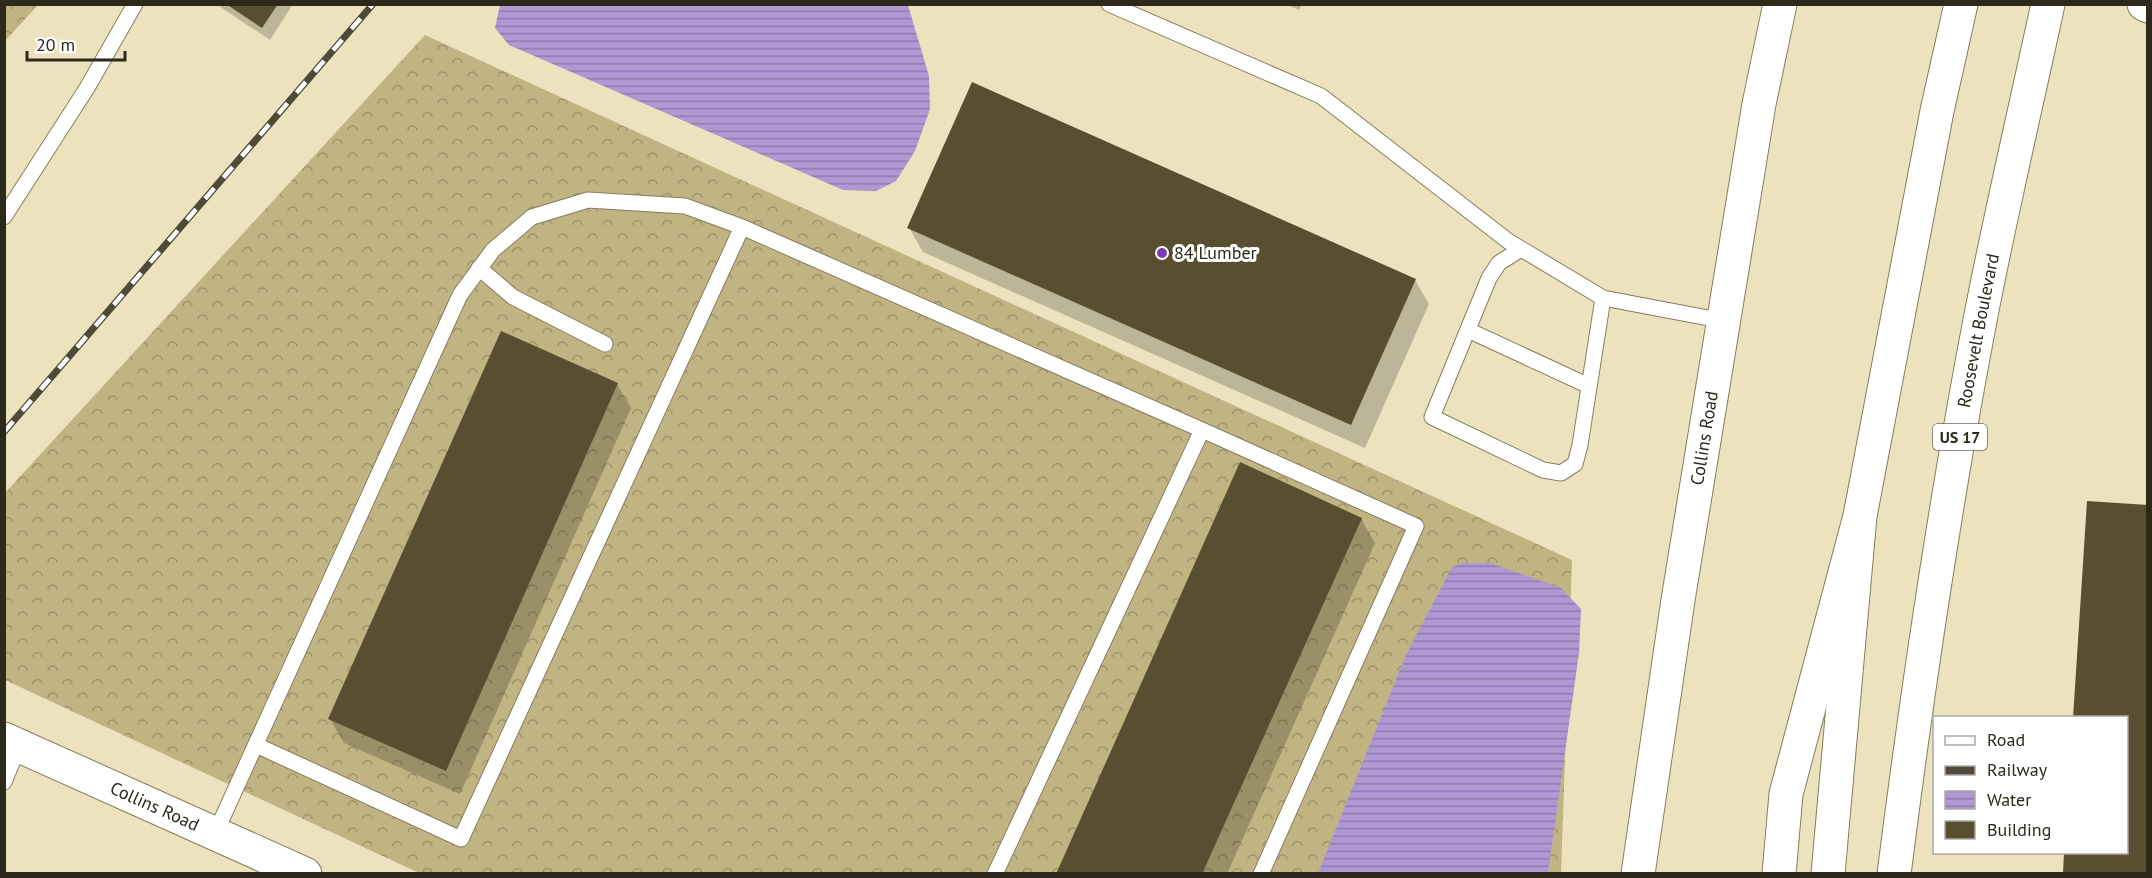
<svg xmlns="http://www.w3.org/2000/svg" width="2152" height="878" font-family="'PT Sans',sans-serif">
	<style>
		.forest { fill: url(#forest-crowns) }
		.water { fill: url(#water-rules) }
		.shadow { fill: #0003 }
		.building { fill: #574f2f }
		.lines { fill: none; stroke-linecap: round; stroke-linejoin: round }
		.service-casing { stroke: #867d5b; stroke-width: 17 }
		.tertiary-casing { stroke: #867d5b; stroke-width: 35 }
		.trunk-casing { stroke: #867d5b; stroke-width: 35 }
		.motorway-casing { stroke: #867d5b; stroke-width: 35 }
		.service { stroke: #fff; stroke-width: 15 }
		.tertiary { stroke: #fff; stroke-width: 33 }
		.trunk { stroke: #fff; stroke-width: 33 }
		.motorway { stroke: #fff; stroke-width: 33 }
		.rail-casing { stroke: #4f4a38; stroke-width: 7 }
		.rail { stroke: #fff; stroke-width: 4.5; stroke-dasharray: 14; stroke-linecap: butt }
		.poi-dot { fill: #763db3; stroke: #fff; stroke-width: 2 }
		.labels { text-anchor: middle; stroke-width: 6; stroke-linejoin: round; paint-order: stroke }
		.shield { fill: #fff; stroke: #6b685f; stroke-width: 1.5 }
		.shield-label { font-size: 16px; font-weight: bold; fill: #2c281a }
		.poi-label { font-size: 18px; fill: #2c281a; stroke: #fff; text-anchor: start }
		.street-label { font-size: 18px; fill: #2c281a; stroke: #fff }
	</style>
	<defs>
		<pattern id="forest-crowns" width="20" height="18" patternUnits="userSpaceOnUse" patternTransform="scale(1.5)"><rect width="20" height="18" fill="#c1b483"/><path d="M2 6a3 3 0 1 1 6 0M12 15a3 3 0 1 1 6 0" fill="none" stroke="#9d926a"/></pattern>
		<pattern id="water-rules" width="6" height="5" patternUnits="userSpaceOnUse" patternTransform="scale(1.5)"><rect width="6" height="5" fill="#af98d4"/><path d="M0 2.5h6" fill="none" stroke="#8f7cab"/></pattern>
	</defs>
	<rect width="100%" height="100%" fill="#ece3be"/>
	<path class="forest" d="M5 4 38 5 5 41 4 5Z
		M425 35 1572 560 1561 873H419L5 680 4 494Z"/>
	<path class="water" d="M500 5H908L929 76 930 109 915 151 896 181 876 191 843 190 509 45 495 28Z
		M1462 563H1490L1561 588 1581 609 1579 653 1548 873H1318L1406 655 1452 567Z"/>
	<path class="shadow" d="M216 4H293L270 40Z
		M1285 4H1302L1299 10Z
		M909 228 1415 280 1429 304 1365 448 923 252Z
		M617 384 631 408 460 794 344 743 330 719Z
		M1361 519 1375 543 1227 874H1057Z"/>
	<path class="building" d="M226 4H278L262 28Z
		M972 82 1416 279 1351 425 907 228Z
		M501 331 618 383 446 771 328 719Z
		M1240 462 1362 518 1202 874H1056Z
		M2087 501 2148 505V874H2063L2064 852H2126V718H2073Z"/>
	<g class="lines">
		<defs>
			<path id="service" d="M1109 4 1321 96 1508 241 1603 298 1724 321
				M4 217 87 88 135 4
				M742 227 1202 430
				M1521 249 1499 263 1489 278 1432 417 1543 470 1561 473 1575 464 1580 445 1603 298
				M479 268 513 297 605 344
				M1468 330 1589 386
				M4 782 19 746
				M215 834 460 295 493 250 532 217 588 200 685 206 742 227 461 839 256 745
				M995 874 1202 430 1416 526 1261 874"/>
			<g id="tertiary">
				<path d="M2144 4 2148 6"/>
				<path id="s1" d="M4 739 305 874"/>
				<path id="s2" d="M1638 874 1678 600 1759 104 1780 4"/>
			</g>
			<g id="trunk">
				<path d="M1828 874 1860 516 1937 111 1961 4"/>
				<path id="s3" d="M1894 874C1918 685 1946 496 1982 310 2002 208 2026 106 2048 4"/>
			</g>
			<path id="motorway" d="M1779 874 1786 794 1860 516"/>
		</defs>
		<use href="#service" class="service-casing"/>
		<use href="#tertiary" class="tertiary-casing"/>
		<use href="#trunk" class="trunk-casing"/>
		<use href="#motorway" class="motorway-casing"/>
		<use href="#service" class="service"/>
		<use href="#tertiary" class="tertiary"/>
		<use href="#trunk" class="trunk"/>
		<use href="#motorway" class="motorway"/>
		<defs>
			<path id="rail" d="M4 432 373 4"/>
		</defs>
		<use href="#rail" class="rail-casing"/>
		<use href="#rail" class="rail"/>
	</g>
	<circle class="poi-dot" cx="1162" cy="253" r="6"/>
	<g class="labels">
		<rect class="shield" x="1933" y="424" width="54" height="26" rx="4.5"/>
		<g class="shield-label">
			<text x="1960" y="443">US 17</text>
		</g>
		<g class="poi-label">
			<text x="1174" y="259">84 Lumber</text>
		</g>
		<g class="street-label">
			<text dy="6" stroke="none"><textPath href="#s3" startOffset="550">Roosevelt Boulevard</textPath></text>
			<text dy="6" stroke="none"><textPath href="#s2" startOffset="441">Collins Road</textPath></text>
			<text dy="6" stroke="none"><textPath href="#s1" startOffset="165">Collins Road</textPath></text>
		</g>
	</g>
	<rect width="2152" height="878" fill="none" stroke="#2c281a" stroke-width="12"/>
	<rect x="1933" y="716" width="195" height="138" fill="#ffffff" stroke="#aba9a3" stroke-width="1.5"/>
	<rect x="1945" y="736" width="30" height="9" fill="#ffffff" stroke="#aba9a3" stroke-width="1.5"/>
	<text x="1987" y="746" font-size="18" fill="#2c281a">Road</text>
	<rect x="1945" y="766" width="30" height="9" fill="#4f4a38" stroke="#aba9a3" stroke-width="1.5"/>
	<text x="1987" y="776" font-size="18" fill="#2c281a">Railway</text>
	<rect x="1945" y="791" width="30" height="18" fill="url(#water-rules)" stroke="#aba9a3" stroke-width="1.5"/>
	<text x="1987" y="806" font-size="18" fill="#2c281a">Water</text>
	<rect x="1945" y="821" width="30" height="18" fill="#574f2f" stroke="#aba9a3" stroke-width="1.5"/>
	<text x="1987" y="836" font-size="18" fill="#2c281a">Building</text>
	<path d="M27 51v9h98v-9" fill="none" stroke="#2c281a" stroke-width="3"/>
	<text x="36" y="51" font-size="18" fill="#2c281a" stroke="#ffffff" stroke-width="4.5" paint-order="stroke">20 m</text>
</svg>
